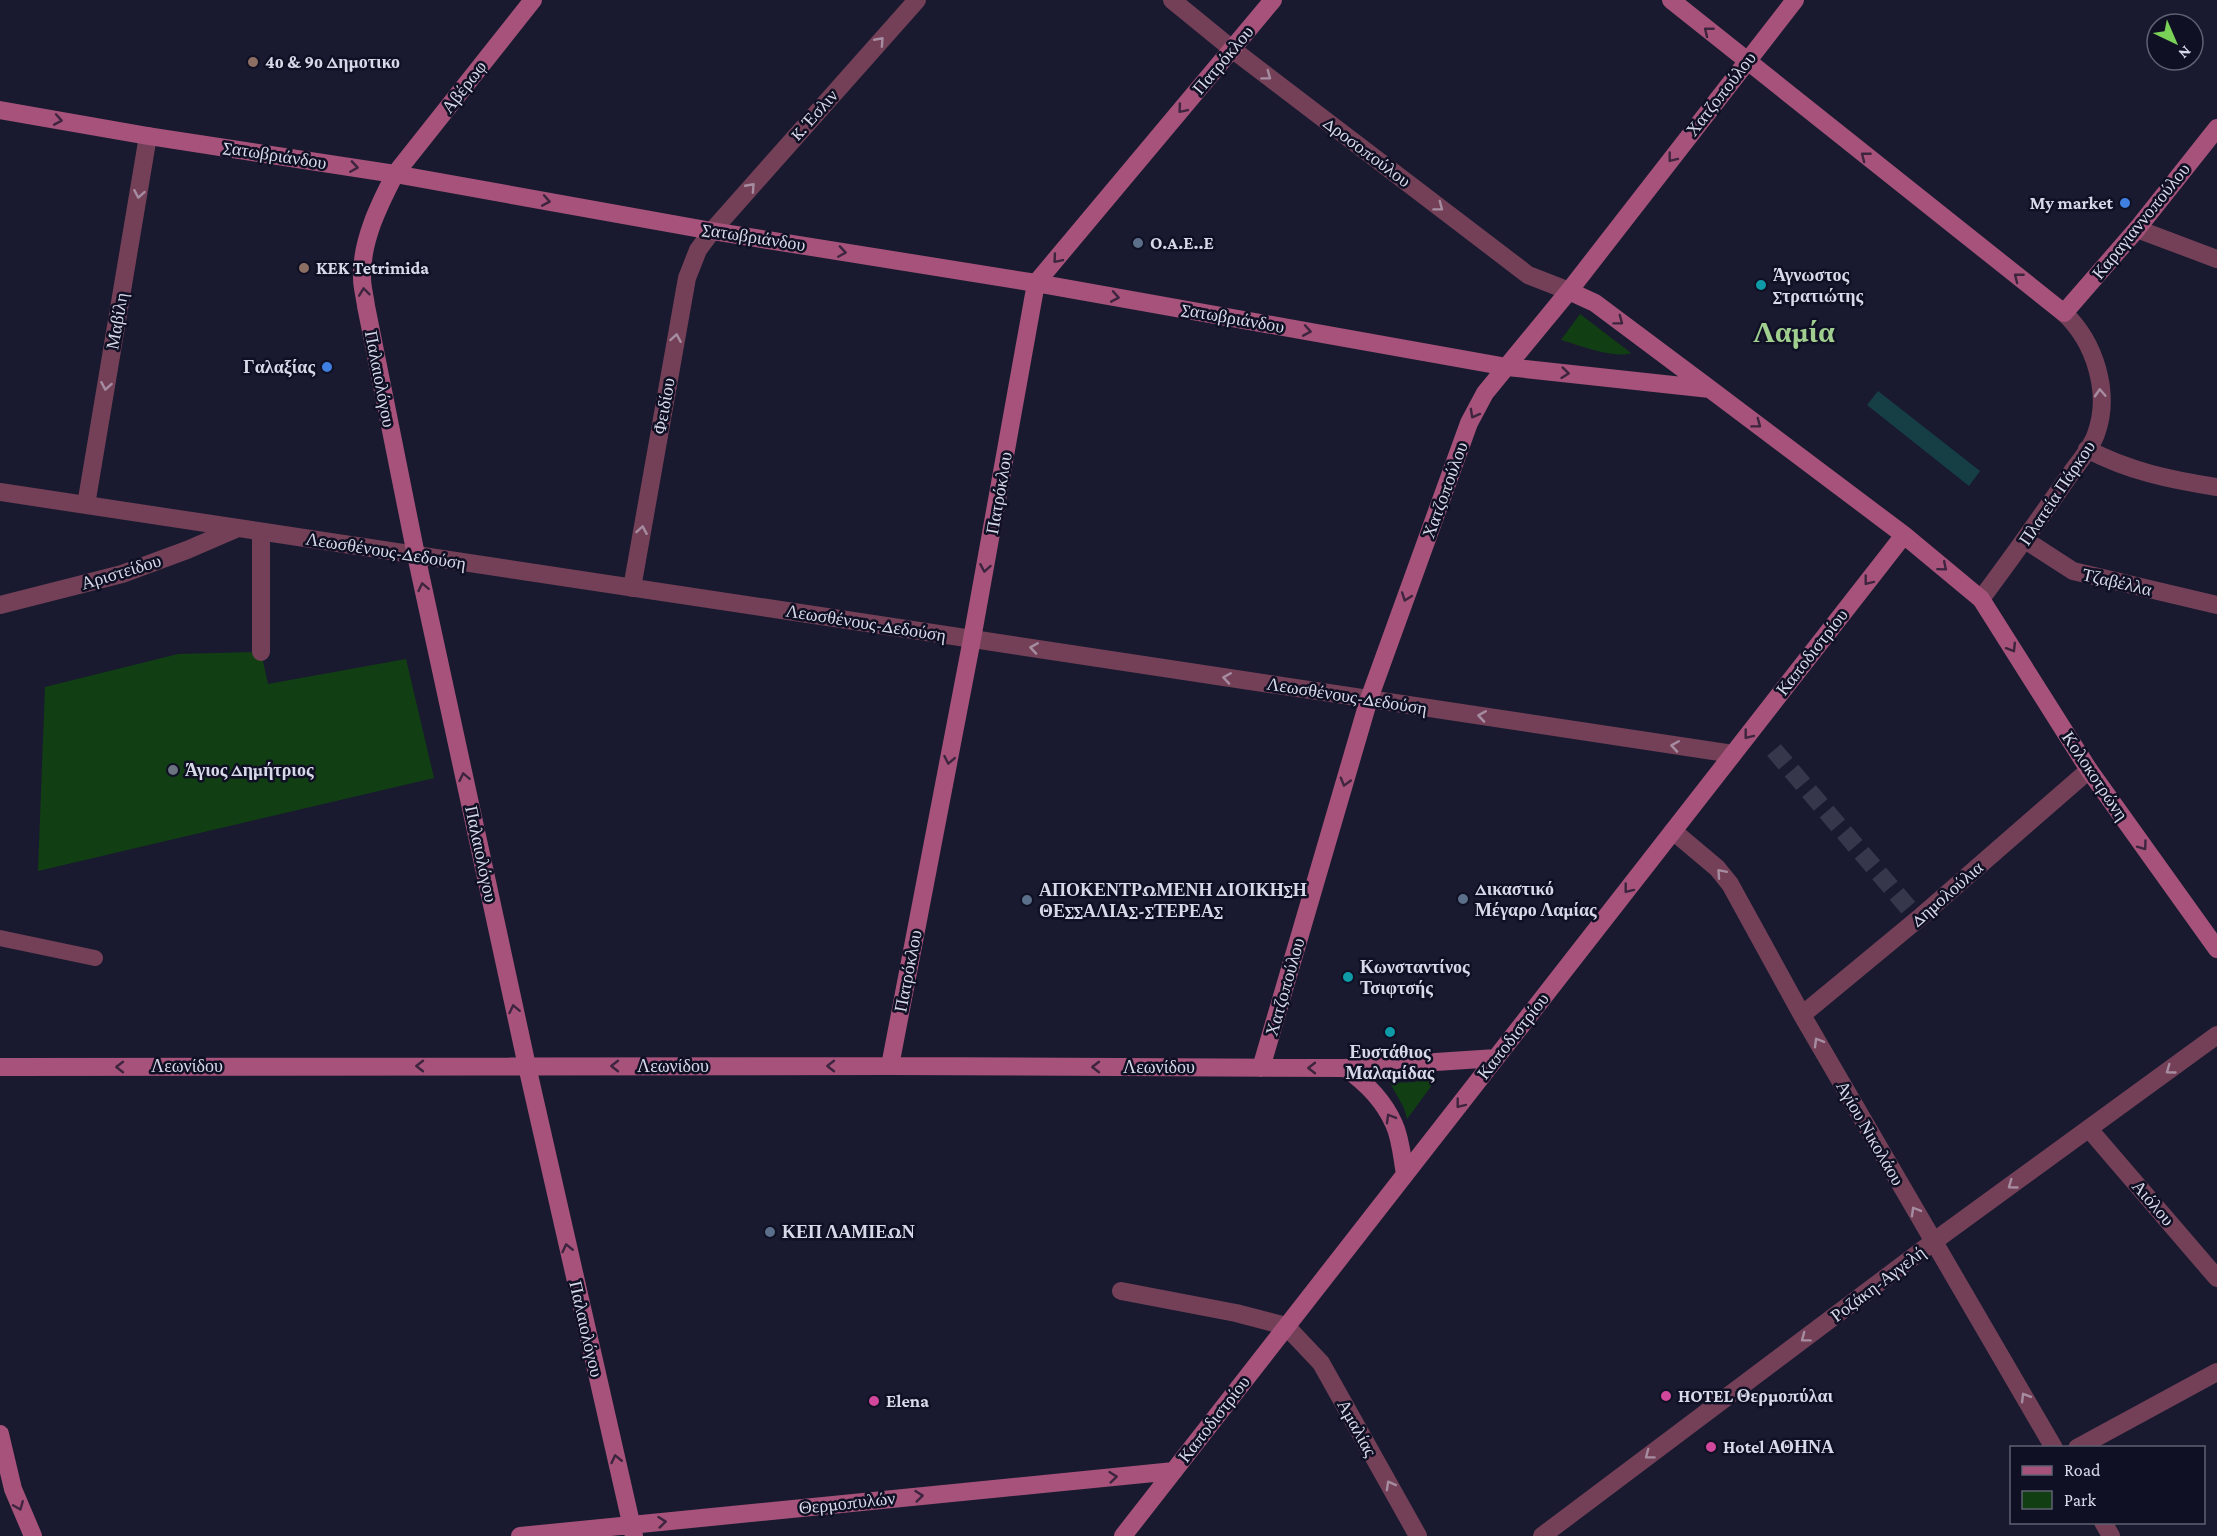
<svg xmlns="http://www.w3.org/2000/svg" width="2217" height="1536" font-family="'Crimson Pro',serif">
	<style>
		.green { fill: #113f13 }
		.water { fill: #153f45 }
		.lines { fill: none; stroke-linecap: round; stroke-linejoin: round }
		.street-tunnel { stroke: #36374b; stroke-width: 18; stroke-dasharray: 18 9; stroke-linecap: butt }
		.lane { stroke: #744058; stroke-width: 16 }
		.street { stroke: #744058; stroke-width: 18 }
		.secondary { stroke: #a6527a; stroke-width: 18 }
		.oneway { stroke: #3d243f }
		.oneway2 { stroke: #a68ca0 }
		.education-dot { fill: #8d6e63; stroke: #101025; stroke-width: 2 }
		.shop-dot { fill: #3f7fe0; stroke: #101025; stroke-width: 2 }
		.service-dot { fill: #5c6f8a; stroke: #101025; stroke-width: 2 }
		.culture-dot { fill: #0f9aa8; stroke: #101025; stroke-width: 2 }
		.worship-dot { fill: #6b7280; stroke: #101025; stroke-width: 2 }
		.hotel-dot { fill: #d1479c; stroke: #101025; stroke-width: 2 }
		.labels { text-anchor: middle; stroke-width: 5; stroke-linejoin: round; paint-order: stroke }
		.street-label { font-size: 18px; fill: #d7d9e8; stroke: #101025 }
		.poi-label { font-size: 18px; font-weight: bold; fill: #d7d9e8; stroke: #101025; text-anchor: start }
		.town-label { font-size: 30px; font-weight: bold; fill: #9fce8f; stroke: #101025 }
	</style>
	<rect width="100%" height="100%" fill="#191a2f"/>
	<path class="green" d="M1580 314 1631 353C1615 359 1578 345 1561 340Z
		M261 652 268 684 406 659 434 778 38 871 45 687 178 654Z
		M1438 1077 1407 1119 1404 1108 1390 1083 1414 1082Z"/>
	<path class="water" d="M1878 391 1980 471 1969 486 1867 405Z"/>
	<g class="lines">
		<path class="street-tunnel" d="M1774 750 1918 919"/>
		<path class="lane" d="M0 938 95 958"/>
		<path class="street" d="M1172 0 1232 49 1519 268 1528 275 1569 291
			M2137 229 2217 259
			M2087 449C2128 471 2171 480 2217 487
			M0 492 1733 754
			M86 505 148 136
			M2025 540 2073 571 2217 605
			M632 588 687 278 698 250 712 231 917 0
			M1981 599C2011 559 2040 518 2069 476 2077 464 2091 449 2096 434 2111 393 2095 342 2064 313
			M0 605 122 574 187 550 238 528
			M261 652V532
			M1673 831 1717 868 1730 884 1802 1015 2054 1448
			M1802 1015 1918 919 2089 770
			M2089 1129 2217 1278
			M1121 1291 1236 1313 1286 1326 1321 1363 1418 1536
			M2077 1448 2217 1372
			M2103 1522 2111 1536
			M1542 1536 1933 1242 2217 1035"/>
		<path class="secondary" d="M533 0 395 174C379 205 361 241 362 278 362 287 365 297 366 306L416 555 527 1066 634 1536
			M1671 0 2064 313 2137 229 2217 128
			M0 110 148 136 395 174 712 231 1036 283 1507 367 1710 389
			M1569 291 1595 303 1710 389 1904 535 1981 599 2089 770 2217 949
			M890 1066 972 639 1036 283 1273 0
			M0 1067 890 1066 1345 1068 1496 1058
			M1261 1068 1369 699 1469 423 1485 393 1569 291 1795 0
			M1345 1068C1365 1082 1384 1101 1394 1124 1401 1139 1402 1158 1405 1174
			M0 1434 13 1489 33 1536
			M520 1536 1174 1471
			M1123 1536 1904 535"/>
	</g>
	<defs><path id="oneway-chevron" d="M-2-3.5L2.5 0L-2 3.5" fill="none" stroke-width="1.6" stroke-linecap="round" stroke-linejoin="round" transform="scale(1.5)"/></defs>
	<g class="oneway">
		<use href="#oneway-chevron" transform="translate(1708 31) rotate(-141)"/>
		<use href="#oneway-chevron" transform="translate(1182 109) rotate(130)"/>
		<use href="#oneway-chevron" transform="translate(58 120) rotate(10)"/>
		<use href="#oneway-chevron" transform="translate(1865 156) rotate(-142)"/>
		<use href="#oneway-chevron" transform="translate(1672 158) rotate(128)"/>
		<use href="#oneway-chevron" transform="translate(354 167) rotate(9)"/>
		<use href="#oneway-chevron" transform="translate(546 201) rotate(10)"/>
		<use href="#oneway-chevron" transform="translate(842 252) rotate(9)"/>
		<use href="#oneway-chevron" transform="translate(1057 259) rotate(130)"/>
		<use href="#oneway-chevron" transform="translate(2018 277) rotate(-142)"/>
		<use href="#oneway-chevron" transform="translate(364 292) rotate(-97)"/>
		<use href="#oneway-chevron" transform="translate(1115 297) rotate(10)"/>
		<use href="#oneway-chevron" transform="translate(1619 321) rotate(37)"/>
		<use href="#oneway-chevron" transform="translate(1307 331) rotate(10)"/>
		<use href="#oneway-chevron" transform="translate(1565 373) rotate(6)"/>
		<use href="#oneway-chevron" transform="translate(1474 414) rotate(119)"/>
		<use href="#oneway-chevron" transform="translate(1757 424) rotate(37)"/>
		<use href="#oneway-chevron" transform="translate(1943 567) rotate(40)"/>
		<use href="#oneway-chevron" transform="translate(985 568) rotate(100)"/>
		<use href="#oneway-chevron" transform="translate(1868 581) rotate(128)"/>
		<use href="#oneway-chevron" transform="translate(423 587) rotate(-102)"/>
		<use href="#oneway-chevron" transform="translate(1406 597) rotate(110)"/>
		<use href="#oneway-chevron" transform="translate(2012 648) rotate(58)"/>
		<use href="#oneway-chevron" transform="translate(1748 735) rotate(128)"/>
		<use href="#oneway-chevron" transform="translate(949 760) rotate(101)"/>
		<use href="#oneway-chevron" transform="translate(464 777) rotate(-102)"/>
		<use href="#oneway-chevron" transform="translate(1345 782) rotate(106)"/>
		<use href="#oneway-chevron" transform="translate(2143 846) rotate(54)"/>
		<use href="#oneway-chevron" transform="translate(1628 889) rotate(128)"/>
		<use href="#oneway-chevron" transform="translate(514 1009) rotate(-102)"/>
		<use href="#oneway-chevron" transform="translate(420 1066) rotate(180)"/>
		<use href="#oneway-chevron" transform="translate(615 1066) rotate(180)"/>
		<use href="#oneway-chevron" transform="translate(831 1066) rotate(180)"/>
		<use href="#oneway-chevron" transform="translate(120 1067) rotate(180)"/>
		<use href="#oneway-chevron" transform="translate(1096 1067) rotate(-180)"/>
		<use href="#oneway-chevron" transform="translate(1312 1068) rotate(-180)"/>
		<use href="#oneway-chevron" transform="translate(1460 1104) rotate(128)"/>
		<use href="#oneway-chevron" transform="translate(1390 1118) rotate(-120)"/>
		<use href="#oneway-chevron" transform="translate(567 1248) rotate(-103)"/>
		<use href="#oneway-chevron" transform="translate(616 1459) rotate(-103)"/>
		<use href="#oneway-chevron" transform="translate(1113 1477) rotate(-6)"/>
		<use href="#oneway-chevron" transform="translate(919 1496) rotate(-6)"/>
		<use href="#oneway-chevron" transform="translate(19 1506) rotate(68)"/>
		<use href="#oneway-chevron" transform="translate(662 1522) rotate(-6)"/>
	</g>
	<g class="oneway2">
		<use href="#oneway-chevron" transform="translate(880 41) rotate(-48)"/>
		<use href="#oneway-chevron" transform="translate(1267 76) rotate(37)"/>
		<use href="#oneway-chevron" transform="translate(751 187) rotate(-48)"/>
		<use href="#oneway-chevron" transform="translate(139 194) rotate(100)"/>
		<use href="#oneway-chevron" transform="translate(1439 207) rotate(37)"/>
		<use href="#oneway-chevron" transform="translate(676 338) rotate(-80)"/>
		<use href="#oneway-chevron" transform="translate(106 386) rotate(100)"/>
		<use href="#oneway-chevron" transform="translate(2100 393) rotate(-93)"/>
		<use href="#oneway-chevron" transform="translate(642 530) rotate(-80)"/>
		<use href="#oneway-chevron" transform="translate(1034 648) rotate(-171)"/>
		<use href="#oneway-chevron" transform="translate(1227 678) rotate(-171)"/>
		<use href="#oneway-chevron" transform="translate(1482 716) rotate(-171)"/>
		<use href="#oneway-chevron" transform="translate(1675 746) rotate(-171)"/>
		<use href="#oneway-chevron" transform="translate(1721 873) rotate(-131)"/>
		<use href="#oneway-chevron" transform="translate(1818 1042) rotate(-120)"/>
		<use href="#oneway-chevron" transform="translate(2170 1070) rotate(144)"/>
		<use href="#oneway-chevron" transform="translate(2012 1185) rotate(144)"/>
		<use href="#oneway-chevron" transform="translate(1915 1211) rotate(-120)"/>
		<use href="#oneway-chevron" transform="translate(1805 1338) rotate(143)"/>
		<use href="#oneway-chevron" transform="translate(2025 1397) rotate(-121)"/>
		<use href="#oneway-chevron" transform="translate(1649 1455) rotate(143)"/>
		<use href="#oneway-chevron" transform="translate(1390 1485) rotate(-119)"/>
	</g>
	<g class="education-dot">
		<circle cx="253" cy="62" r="6"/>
		<circle cx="304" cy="268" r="6"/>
	</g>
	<g class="shop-dot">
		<circle cx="2125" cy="203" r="6"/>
		<circle cx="327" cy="367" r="6"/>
	</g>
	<g class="service-dot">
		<circle cx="1138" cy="243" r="6"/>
		<circle cx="1463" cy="899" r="6"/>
		<circle cx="1027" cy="900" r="6"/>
		<circle cx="770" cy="1232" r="6"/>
	</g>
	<g class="culture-dot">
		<circle cx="1761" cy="285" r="6"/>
		<circle cx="1348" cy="977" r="6"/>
		<circle cx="1390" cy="1032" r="6"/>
	</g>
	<circle class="worship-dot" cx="173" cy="770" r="6"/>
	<g class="hotel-dot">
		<circle cx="1666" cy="1396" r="6"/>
		<circle cx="874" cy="1401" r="6"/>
		<circle cx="1711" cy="1447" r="6"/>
	</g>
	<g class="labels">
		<g class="street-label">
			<text transform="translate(1223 60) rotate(-50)" y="6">Πατρόκλου</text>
			<text transform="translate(464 87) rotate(-52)" y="6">Αβέρωφ</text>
			<text transform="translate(1721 94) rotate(-52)" y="6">Χατζοπούλου</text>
			<text transform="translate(814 115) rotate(-48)" y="6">K. Έσλιν</text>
			<text transform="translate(1367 152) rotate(37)" y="6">Δροσοπούλου</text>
			<text transform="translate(275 155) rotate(9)" y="6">Σατωβριάνδου</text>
			<text transform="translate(2141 221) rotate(-51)" y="6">Καραγιαννοπούλου</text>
			<text transform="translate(754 237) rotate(9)" y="6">Σατωβριάνδου</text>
			<text transform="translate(1233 318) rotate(10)" y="6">Σατωβριάνδου</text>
			<text transform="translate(117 321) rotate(-80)" y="6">Μαβίλη</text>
			<text transform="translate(380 379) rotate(79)" y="6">Παλαιολόγου</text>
			<text transform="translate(664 406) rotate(-80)" y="6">Φειδίου</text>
			<text transform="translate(1445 490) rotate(-70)" y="6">Χατζοπούλου</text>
			<text transform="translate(999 493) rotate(-80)" y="6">Πατρόκλου</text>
			<text transform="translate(2057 493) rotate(-56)" y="6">Πλατεία Πάρκου</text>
			<text transform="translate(386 551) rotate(9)" y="6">Λεωσθένους-Δεδούση</text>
			<text transform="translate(121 572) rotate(-17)" y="6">Αριστείδου</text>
			<text transform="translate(2117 582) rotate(13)" y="6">Τζαβέλλα</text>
			<text transform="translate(866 623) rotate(9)" y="6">Λεωσθένους-Δεδούση</text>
			<text transform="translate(1812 652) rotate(-52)" y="6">Καποδιστρίου</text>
			<text transform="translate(1347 696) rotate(9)" y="6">Λεωσθένους-Δεδούση</text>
			<text transform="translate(2095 776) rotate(56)" y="6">Κολοκοτρώνη</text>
			<text transform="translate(481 854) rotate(78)" y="6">Παλαιολόγου</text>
			<text transform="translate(1947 894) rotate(-41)" y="6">Δημολούλια</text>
			<text transform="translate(908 971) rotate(-79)" y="6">Πατρόκλου</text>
			<text transform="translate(1285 987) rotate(-74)" y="6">Χατζοπούλου</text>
			<text transform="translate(1513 1036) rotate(-52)" y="6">Καποδιστρίου</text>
			<text x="187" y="1072">Λεωνίδου</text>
			<text x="673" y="1072">Λεωνίδου</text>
			<text x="1159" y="1073">Λεωνίδου</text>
			<text transform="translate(1870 1133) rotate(60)" y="6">Αγίου Νικολάου</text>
			<text transform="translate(2153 1203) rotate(49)" y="6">Αιόλου</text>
			<text transform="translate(1878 1284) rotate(-37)" y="6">Ροζάκη-Αγγελή</text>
			<text transform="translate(586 1329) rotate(77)" y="6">Παλαιολόγου</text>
			<text transform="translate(1214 1419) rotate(-52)" y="6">Καποδιστρίου</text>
			<text transform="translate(1357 1428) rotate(61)" y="6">Αμαλίας</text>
			<text transform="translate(847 1503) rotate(-6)" y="6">Θερμοπυλών</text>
		</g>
		<g class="poi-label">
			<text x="265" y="68">4ο &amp; 9ο Δημοτικο</text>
			<text x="2113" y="209" text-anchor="end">My market</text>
			<text x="1150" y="249">O.A.E..E</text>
			<text x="316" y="274">KEK Tetrimida</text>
			<text x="1773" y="281">Άγνωστος<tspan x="1773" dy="21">Στρατιώτης</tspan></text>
			<text x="315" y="373" text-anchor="end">Γαλαξίας</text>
			<text x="185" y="776">Άγιος Δημήτριος</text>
			<text x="1475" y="895">Δικαστικό<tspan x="1475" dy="21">Μέγαρο Λαμίας</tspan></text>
			<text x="1039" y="896">ΑΠΟΚΕΝΤΡΩΜΕΝΗ ΔΙΟΙΚΗΣΗ<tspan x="1039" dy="21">ΘΕΣΣΑΛΙΑΣ-ΣΤΕΡΕΑΣ</tspan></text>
			<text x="1360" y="973">Κωνσταντίνος<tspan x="1360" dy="21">Τσιφτσής</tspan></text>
			<text x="1390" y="1058" text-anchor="middle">Ευστάθιος<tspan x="1390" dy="21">Μαλαμίδας</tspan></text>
			<text x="782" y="1238">ΚΕΠ ΛΑΜΙΕΩΝ</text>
			<text x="1678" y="1402">HOTEL Θερμοπύλαι</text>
			<text x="886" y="1407">Elena</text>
			<text x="1723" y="1453">Hotel ΑΘΗΝΑ</text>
		</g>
		<g class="town-label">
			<text x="1794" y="342">Λαμία</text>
		</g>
	</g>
	<rect x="2010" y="1446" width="195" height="78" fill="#101025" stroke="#606073" stroke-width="1.5"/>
	<rect x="2022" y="1466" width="30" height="9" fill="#a6527a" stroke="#606073" stroke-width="1.5"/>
	<text x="2064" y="1476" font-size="18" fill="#d7d9e8">Road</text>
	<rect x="2022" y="1491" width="30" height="18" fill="#113f13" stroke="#606073" stroke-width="1.5"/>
	<text x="2064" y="1506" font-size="18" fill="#d7d9e8">Park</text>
	<g transform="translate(2175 42) rotate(136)"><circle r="28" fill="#101025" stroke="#606073" stroke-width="1.5"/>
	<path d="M0-4.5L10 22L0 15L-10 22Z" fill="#79d158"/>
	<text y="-9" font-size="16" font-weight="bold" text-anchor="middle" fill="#d7d9e8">N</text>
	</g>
</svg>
